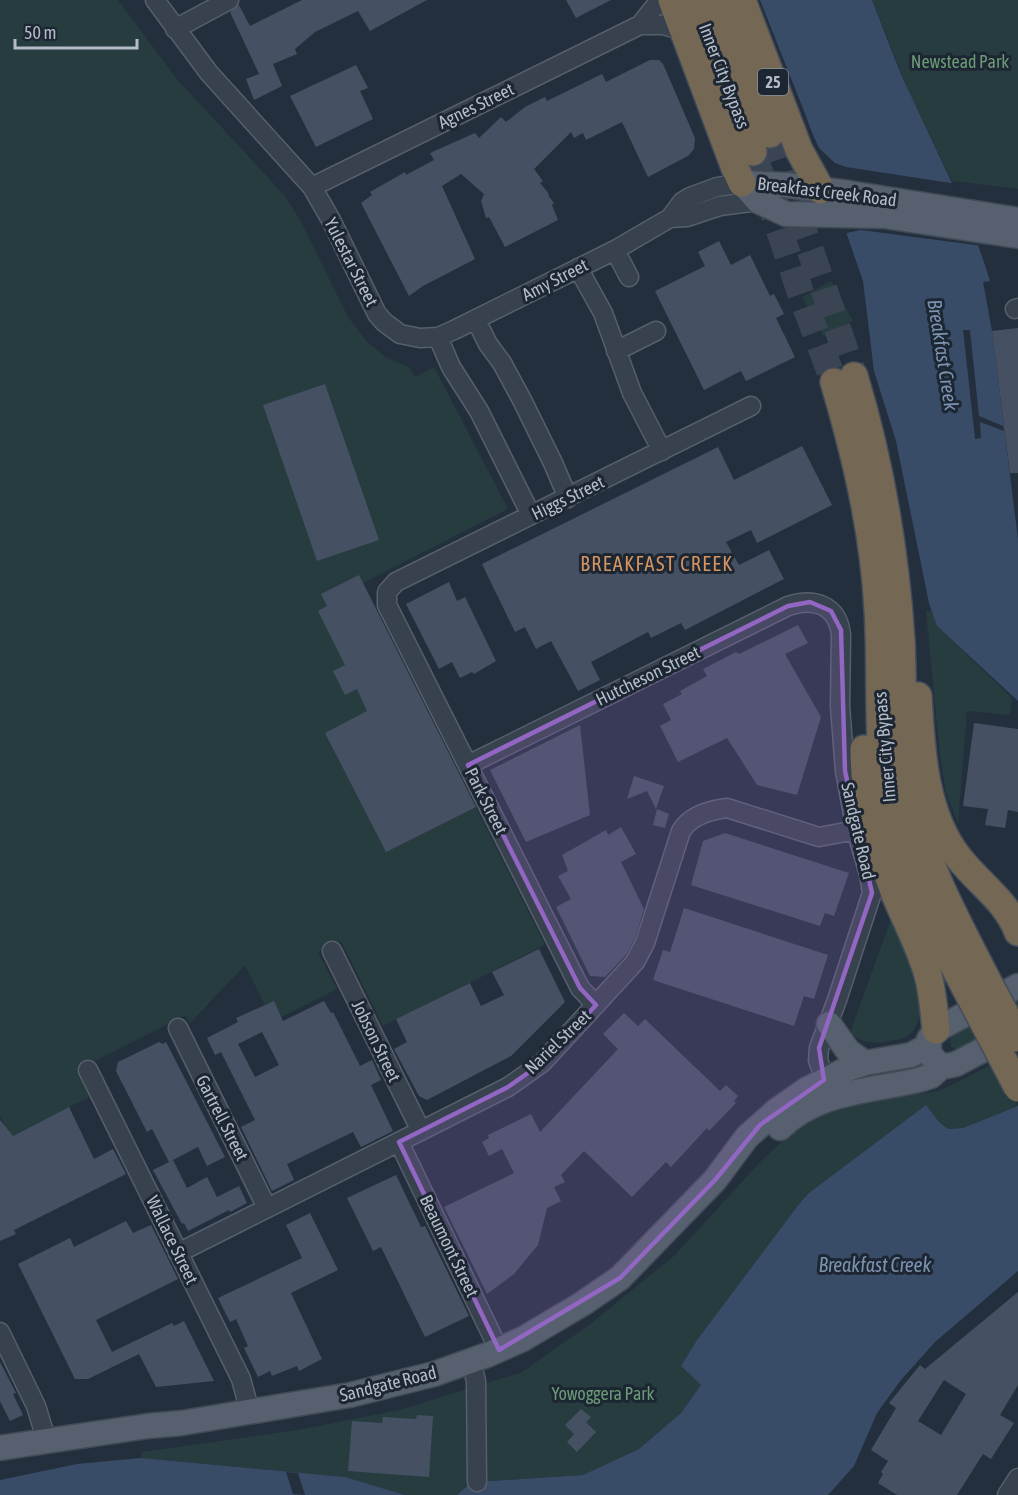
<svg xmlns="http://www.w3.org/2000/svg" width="1018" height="1495" font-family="'Asap Condensed',sans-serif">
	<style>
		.green { fill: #263c3f }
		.water { fill: #394c67 }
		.pier { fill: #242f3e }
		.building { fill: #455162; fill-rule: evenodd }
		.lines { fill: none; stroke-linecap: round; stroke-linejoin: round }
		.highway-tunnel { stroke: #3a4453; stroke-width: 27; stroke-dasharray: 27 14; stroke-linecap: butt }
		.minor-casing { stroke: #565f6c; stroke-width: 21 }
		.major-casing { stroke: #414a57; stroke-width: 27 }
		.highway-casing { stroke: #434c59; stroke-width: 30 }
		.minor { stroke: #38414e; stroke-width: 18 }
		.major { stroke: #56606e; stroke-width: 24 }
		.highway { stroke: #746855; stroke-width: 27 }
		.highway-bridge-casing { stroke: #434c59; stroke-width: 30; stroke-linecap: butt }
		.highway-bridge { stroke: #746855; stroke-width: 27 }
		.marked { fill: #9266c3; fill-opacity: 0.2; stroke: #9266c3; stroke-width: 4.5; stroke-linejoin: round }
		.labels { text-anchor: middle; stroke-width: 6; stroke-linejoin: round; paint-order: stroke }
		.shield { fill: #1d2633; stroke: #878f9c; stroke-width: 1.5 }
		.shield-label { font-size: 16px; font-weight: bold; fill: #b4bcc9 }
		.park-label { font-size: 18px; fill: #6b9a76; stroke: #1d2633 }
		.street-label { font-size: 18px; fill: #b4bcc9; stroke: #1d2633 }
		.water-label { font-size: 20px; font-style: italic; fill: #7c92b1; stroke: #1d2633 }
		.neighbourhood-label { font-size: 20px; letter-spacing: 1.5px; fill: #d59563; stroke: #1d2633 }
	</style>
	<rect width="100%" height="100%" fill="#242f3e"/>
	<path class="green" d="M0 0H118L176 78 285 196 300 220 348 317 368 343 387 358 409 367 415 377 434 367 508 509 363 583 545 945 383 1026 341 941 318 952 337 989 273 1021 245 965 190 1023 186 1015 77 1070 89 1097 10 1137 0 1116Z
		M872 0H1018V189L952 181 911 97Z
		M831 281 853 321 824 337 802 297Z
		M926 611H932L937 626 1012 698 1010 715 967 711 958 824 946 792 940 756Z
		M893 914C902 940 935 1010 911 1033 905 1040 894 1040 885 1042 873 1044 859 1042 851 1033L853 1024Z
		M1018 999V1018L959 1050 951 1047 950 1039 954 1034Z
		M997 1062 1018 1106 963 1128 948 1129 939 1122 926 1105 799 1204 697 1340 681 1366 702 1385 681 1413 639 1449 583 1475 477 1482 468 1485 457 1495H405L345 1477 141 1458 142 1452 298 1430 399 1410 522 1372 589 1325 674 1256 762 1160 797 1128 811 1119 832 1110 867 1101 939 1091Z"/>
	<path class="water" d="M760 0H872C885 33 897 67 912 98 940 159 971 217 990 281L983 282 992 331 1018 539V701L937 626 929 603 896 441 874 371 863 281 806 116Z
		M926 1105 939 1122 948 1129 963 1128 1018 1106V1271L935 1342 901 1380 877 1413 854 1466 828 1495H457L468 1485 477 1482 583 1475 639 1449 681 1413 701 1385 681 1366 697 1340 799 1204 809 1193Z
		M141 1458 345 1477 405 1495H0V1480L77 1464Z"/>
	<path class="pier" d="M809 126 819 148 835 163 846 167 957 184 983 246 861 230 842 234 813 145Z
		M963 330H970L979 416 1003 426 1004 431 980 422 981 438 975 439Z
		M286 1472 298 1473 305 1495 293 1494Z"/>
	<path class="building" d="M302 0H427L370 31 358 11 315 32 295 49 297 54 273 64 282 86 254 100 246 79 259 74 230 12 239 5 250 26Z
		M566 0H611L576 18Z
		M650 60H659L663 64 695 138 694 149 688 156 648 177 622 122 586 140 583 133 574 138 571 132 534 169 543 181 540 183 549 194 548 195 554 203 552 205 558 220 505 247 489 217 486 218 481 201 484 194 461 174 442 186 475 259 423 286 409 296 361 203 372 195 370 192 405 172 406 175 434 160 430 153 475 133 479 138 501 117 506 122 525 107 545 97 547 101 602 74 606 82Z
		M356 65 368 88 360 91 373 119 316 147 290 96Z
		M719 241 731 265 750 255 770 296 774 294 784 314 776 318 795 357 746 381 741 371 704 390 655 291 705 266 698 252Z
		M1018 328V473H1010L992 331Z
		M325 384 379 540 317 561 263 405Z
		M802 446 832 505 757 543 751 530 726 542 739 565 769 550 784 579 685 630 681 623 651 638 648 632 591 662 600 680 578 691 551 641 536 649 525 627 515 632 482 564 718 447 734 480Z
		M359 575 476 807 386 852 325 733 367 711 357 689 345 695 333 671 345 665 318 611 327 606 321 594Z
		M449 582 457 601 465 597 496 661 474 674 472 672 460 678 452 662 439 669 406 604Z
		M798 625 808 643 785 654 821 717 797 795 757 785 727 738 678 762 660 726 671 720 663 704 682 694 680 691 707 676 703 669 736 652 739 654Z
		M974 723 1018 729V812L1008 810 1005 828 985 825 988 809 963 806Z
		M580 725 590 815 526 842 490 770Z
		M634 776 664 786 656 809 647 791 627 799Z
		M657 809 669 814 665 828 653 825Z
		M621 827 636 854 621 862 644 909 635 939 626 955 605 977 590 976 556 907 571 899 558 876 568 871 562 855 606 830 608 835Z
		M725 833 849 873 834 916 825 913 820 926 691 885 703 841Z
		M684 908 828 955 814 999 804 996 794 1026 653 980 663 950 670 952Z
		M539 949 565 1002 511 1056 427 1100 419 1096 394 1049 407 1042 396 1019 470 983 481 1006 504 995 492 972Z
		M274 1001 283 1021 324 1001 331 1013 333 1012 360 1066 372 1060 381 1080 371 1085 393 1131 361 1147 353 1132 287 1164 294 1180 272 1191 241 1127 255 1120 221 1052 215 1055 207 1038 238 1022 236 1018ZM262 1032 279 1065 255 1077 238 1044Z
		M624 1013 638 1026 645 1019 720 1091 726 1085 738 1096 734 1101 736 1103 709 1131 707 1128 671 1167 666 1162 632 1197 584 1151 561 1175 565 1182 554 1187 561 1201 547 1208 538 1245 514 1274 487 1294 444 1207 514 1173 502 1149 489 1156 482 1142 489 1138 488 1135 531 1114 540 1132 618 1049 603 1034Z
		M159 1042 163 1044 166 1042 225 1157 207 1166 198 1147 169 1162 152 1129 147 1132 116 1071 118 1062Z
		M69 1107 94 1159 113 1149 126 1174 14 1230 16 1234 0 1241V1120L13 1136Z
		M173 1160 187 1188 207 1177 217 1197 239 1186 247 1203 230 1212 229 1210 188 1231 184 1223 182 1224 153 1170Z
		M396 1175 421 1227 425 1226 469 1316 425 1337 381 1247 373 1251 347 1198Z
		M310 1213 338 1270 291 1293 322 1359 299 1371 297 1366 272 1376 270 1371 258 1377 244 1348 248 1346 236 1319 230 1322 218 1298 302 1258 286 1225Z
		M126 1221 133 1233 151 1225 178 1279 96 1320 112 1352 172 1323 174 1326 184 1321 214 1381 156 1387 139 1354 88 1379H75L18 1264 70 1238 74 1247Z
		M1018 1292V1385L1000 1415 1014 1423 991 1459 983 1454 957 1495H897L878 1483 883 1474 881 1472 888 1461 871 1450 896 1408 889 1403 920 1365 925 1369ZM944 1380 966 1394 941 1435 918 1421Z
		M0 1362 16 1393 13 1394 23 1415 10 1421 0 1401Z
		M581 1409 591 1417 586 1422 596 1432 577 1452 567 1442 574 1434 565 1425Z
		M417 1415 433 1416 429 1477 348 1471 352 1421 382 1423 383 1417 416 1419Z"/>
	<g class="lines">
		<path class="highway-tunnel" d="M770 134 854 376
			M753 152 802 297 834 382"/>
		<defs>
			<path id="minor" d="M155 0 209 73 312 187 331 220 377 314 384 322 400 334 420 338 438 337 454 330 615 250 670 218 682 202 690 197 717 187 742 183
				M640 25H663L684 31
				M175 29 229 0
				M312 187 640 25 660 0
				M670 218 687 217 720 206 758 201
				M615 250 629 277
				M578 268 603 313 632 393 662 451
				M1015 309 1018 308
				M476 320 488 344 502 363 522 400 553 463 568 498
				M438 337 451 367 479 411 531 515
				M616 351 656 331
				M468 765 788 606C814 597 838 605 841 635L840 706 845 771 856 830 869 874 872 893 837 1000 819 1048 818 1060 829 1091
				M332 951 421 1131
				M596 1005 580 988 387 605V592L396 582 751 406
				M178 1028 267 1208
				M88 1070 241 1379 250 1412
				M399 1142 499 1350
				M178 1253 508 1087 542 1063 635 962 645 943 681 831C691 815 710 810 727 808L819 837 856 830
				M0 1332 36 1406 47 1442
				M471 1361 476 1381 477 1482
				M1007 1495 1018 1478"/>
			<path id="major" d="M742 183 758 201 786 214 884 216 1018 236
				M742 183 786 185 849 193 1018 220
				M829 1024 848 1051 865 1063
				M1011 1035 956 1064 947 1066 938 1064 929 1053V1039L936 1030 1018 986
				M780 1128C821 1089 872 1092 922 1079L931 1076 942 1066
				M0 1448 148 1426 182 1423 350 1395 434 1374 487 1355 523 1339 582 1304 620 1278 715 1180 747 1137 776 1111 806 1090 847 1069 865 1063 911 1055 928 1046"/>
			<path id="highway" d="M672 0 735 168 742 183
				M695 0 753 152
				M719 0 770 134
				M742 0 799 150 821 190
				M854 376C880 462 895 549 901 640 904 697 899 745 912 803 926 866 957 921 986 978
				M834 382C856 456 874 532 878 610 882 672 876 734 887 796 901 866 933 926 966 989
				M918 696C921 749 924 814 959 858 978 883 1007 901 1018 932
				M864 749C864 798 877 848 895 894 906 921 920 947 928 975 933 993 934 1012 936 1030"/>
		</defs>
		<use href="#minor" class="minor-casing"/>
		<use href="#major" class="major-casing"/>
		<use href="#highway" class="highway-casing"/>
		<use href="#minor" class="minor"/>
		<use href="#major" class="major"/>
		<use href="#highway" class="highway"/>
		<defs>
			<path id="highway-bridge" d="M986 978 1018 1038
				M966 989 1018 1088"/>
		</defs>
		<use href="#highway-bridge" class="highway-bridge-casing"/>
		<use href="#highway-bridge" class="highway-bridge"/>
	</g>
	<path class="marked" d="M810 602 831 611 841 630 845 771 872 893 819 1048 824 1080 760 1125 715 1180 620 1278 499 1350 399 1142 508 1087 542 1063 596 1005 580 988 468 765 788 606Z"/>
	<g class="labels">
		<rect class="shield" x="758" y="69" width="30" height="26" rx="4.5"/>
		<g class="shield-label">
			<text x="773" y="88">25</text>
		</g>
		<g class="park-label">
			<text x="960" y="68">Newstead Park</text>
			<text x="603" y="1400">Yowoggera Park</text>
		</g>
		<g class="street-label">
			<text transform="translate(724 76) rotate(69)" y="6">Inner City Bypass</text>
			<text transform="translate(476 106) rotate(-26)" y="6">Agnes Street</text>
			<text transform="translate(827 192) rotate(7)" y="6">Breakfast Creek Road</text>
			<text transform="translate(351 262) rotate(63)" y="6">Yulestar Street</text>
			<text transform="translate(555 280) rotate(-27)" y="6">Amy Street</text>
			<text transform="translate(568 498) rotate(-26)" y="6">Higgs Street</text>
			<text transform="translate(648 676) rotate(-26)" y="6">Hutcheson Street</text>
			<text transform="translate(885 747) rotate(-95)" y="6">Inner City Bypass</text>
			<text transform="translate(486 801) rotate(63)" y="6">Park Street</text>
			<text transform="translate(858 831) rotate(77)" y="6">Sandgate Road</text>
			<text transform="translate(376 1041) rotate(64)" y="6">Jobson Street</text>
			<text transform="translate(558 1042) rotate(-44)" y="6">Nariel Street</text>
			<text transform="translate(222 1118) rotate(63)" y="6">Gartrell Street</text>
			<text transform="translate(172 1240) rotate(64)" y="6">Wallace Street</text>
			<text transform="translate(449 1246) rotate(64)" y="6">Beaumont Street</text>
			<text transform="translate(388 1384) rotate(-14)" y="6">Sandgate Road</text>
		</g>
		<g class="water-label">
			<text transform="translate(943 355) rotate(81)" y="7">Breakfast Creek</text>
			<text x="875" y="1272">Breakfast Creek</text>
		</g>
		<g class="neighbourhood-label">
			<text x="657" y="571">BREAKFAST CREEK</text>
		</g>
	</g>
	<path d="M15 39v9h122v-9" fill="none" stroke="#b4bcc9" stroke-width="3"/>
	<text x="24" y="39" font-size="18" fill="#b4bcc9" stroke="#1d2633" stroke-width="4.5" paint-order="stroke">50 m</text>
</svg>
